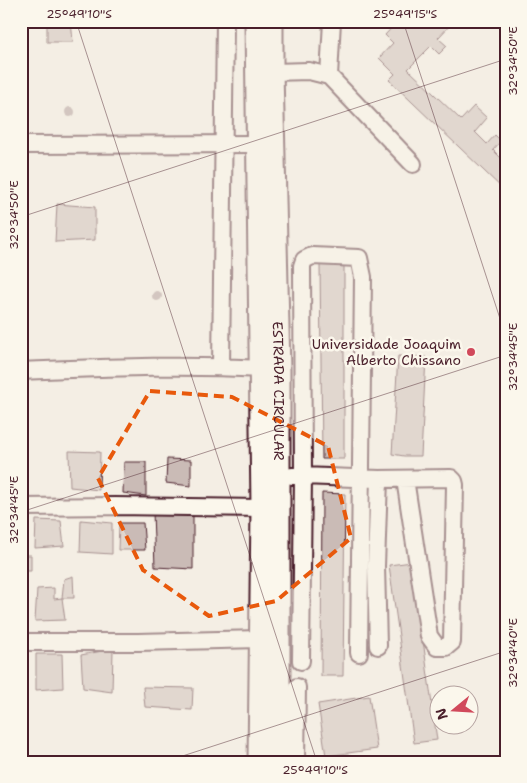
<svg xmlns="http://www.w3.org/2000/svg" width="527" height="783" font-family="'Shantell Sans',sans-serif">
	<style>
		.building { fill: #cabbb6; stroke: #4a1f2b }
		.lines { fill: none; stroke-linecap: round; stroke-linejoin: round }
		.minor-casing { stroke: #4a1f2b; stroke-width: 20 }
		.major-casing { stroke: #4a1f2b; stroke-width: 25 }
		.minor { stroke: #fbf7ec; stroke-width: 16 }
		.major { stroke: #fbf7ec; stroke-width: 21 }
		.tree { fill: #aa9494 }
		.marked { fill: none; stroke: #e8590c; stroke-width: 4; stroke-dasharray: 10 6; stroke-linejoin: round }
		.ticks { fill: none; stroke: #4a1f2b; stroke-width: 1; stroke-opacity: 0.45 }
		.poi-dot { fill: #d1495b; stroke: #fbf7ec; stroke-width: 2 }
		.labels { text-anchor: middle; stroke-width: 5; stroke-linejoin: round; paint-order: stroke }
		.poi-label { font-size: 14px; fill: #4a1f2b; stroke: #fbf7ec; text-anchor: end }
		.street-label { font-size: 14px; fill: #4a1f2b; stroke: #fbf7ec }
		.neatline { fill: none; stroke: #4a1f2b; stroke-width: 2 }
		.ticks-label { font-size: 12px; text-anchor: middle; fill: #4a1f2b }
	</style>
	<rect width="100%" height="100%" fill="#f4eee4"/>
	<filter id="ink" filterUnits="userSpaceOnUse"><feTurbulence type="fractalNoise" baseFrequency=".02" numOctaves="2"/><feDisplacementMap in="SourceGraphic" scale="10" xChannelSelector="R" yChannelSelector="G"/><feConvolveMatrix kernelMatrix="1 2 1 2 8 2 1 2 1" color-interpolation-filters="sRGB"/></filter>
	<g filter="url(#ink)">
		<path class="building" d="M47 21H71L73 42H47Z
			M398 21H454L438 38 447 46 439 54 431 46 408 69 461 120 474 106 487 118 475 132 487 144 495 135 501 141 493 150 506 163V192L389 80 395 74 379 58 393 43 385 35Z
			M57 204 95 207V240L55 242Z
			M320 263 344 265V459H322Z
			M398 356 426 357 421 456H404L392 454Z
			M69 451 100 452 99 490 70 487Z
			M167 459 191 460V486L166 483Z
			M124 462H146V496L123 493Z
			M322 493 345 494 343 676H321Z
			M153 512 193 516V569L155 567Z
			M36 520 61 521 64 546 35 548Z
			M81 520 112 523V554L80 552Z
			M119 523H143L145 550H118Z
			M21 555H31V571H21Z
			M412 562 437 740 414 743 389 565Z
			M73 576 74 598H62L64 579Z
			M54 588V599L62 598 65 620 35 621 37 589Z
			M113 649 112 692 83 688 81 655Z
			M36 654H62L63 688 36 690Z
			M143 687 193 688 192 710 145 707Z
			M369 696 377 749 326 756 318 704Z"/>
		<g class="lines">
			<defs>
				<path id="minor" d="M272 72 309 71 329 76 413 164
					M329 76 332 21
					M21 145 258 144
					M221 367 225 21
					M21 371C101 368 181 364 260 369
					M292 476H303L379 479 451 478 454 481 455 485 452 642 446 647H437L429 636 405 479
					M21 507 115 506 262 508
					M21 642H138L260 639
					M378 646 376 566 379 479
					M301 661 303 476 302 266 304 260 312 256 359 258 363 277 359 653
					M296 762 297 687"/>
				<g id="major">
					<path d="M256 21 262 508 259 762"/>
					<path id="s1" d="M272 21V72L279 370V762"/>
				</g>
			</defs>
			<use href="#minor" class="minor-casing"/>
			<use href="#major" class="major-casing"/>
			<use href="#minor" class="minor"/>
			<use href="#major" class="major"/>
		</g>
		<g class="tree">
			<circle cx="70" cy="112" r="5"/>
			<circle cx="157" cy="296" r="5"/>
		</g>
	</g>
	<path d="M0 0H527V783H0ZM150 391 232 397 328 446 351 538 276 601 209 616 143 570 98 478Z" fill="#f4eee4" fill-opacity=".55" fill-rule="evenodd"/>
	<path class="marked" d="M150 391 232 397 328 446 351 538 276 601 209 616 143 570 98 478Z"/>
	<path class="ticks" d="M76 21 317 762M403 21 506 337M21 217 506 59M21 512 506 355M164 762 506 651"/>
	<circle class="poi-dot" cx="471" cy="352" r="5"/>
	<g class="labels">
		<g class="poi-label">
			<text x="461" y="349">Universidade Joaquim<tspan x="461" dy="16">Alberto Chissano</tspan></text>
		</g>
		<g class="street-label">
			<text dy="5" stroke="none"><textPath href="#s1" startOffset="370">ESTRADA CIRCULAR</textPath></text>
		</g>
	</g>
	<rect width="527" height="783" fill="none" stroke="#fbf7ec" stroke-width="55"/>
	<g transform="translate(454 710) rotate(252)"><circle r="24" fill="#fbf7ec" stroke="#b4a19f"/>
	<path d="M0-4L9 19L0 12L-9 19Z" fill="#d1495b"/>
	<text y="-8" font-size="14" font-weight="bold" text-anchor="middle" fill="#4a1f2b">N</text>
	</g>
	<rect x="28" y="28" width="472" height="728" class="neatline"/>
	<g class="ticks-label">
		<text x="79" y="18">25°49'10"S</text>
		<text x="405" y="18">25°49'15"S</text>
		<text transform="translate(513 61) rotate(-90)" y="4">32°34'50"E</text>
		<text transform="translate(14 215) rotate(-90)" y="4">32°34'50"E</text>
		<text transform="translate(513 357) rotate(-90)" y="4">32°34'45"E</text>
		<text transform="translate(14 510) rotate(-90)" y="4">32°34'45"E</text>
		<text transform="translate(513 653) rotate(-90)" y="4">32°34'40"E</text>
		<text x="315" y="774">25°49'10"S</text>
	</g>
</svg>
